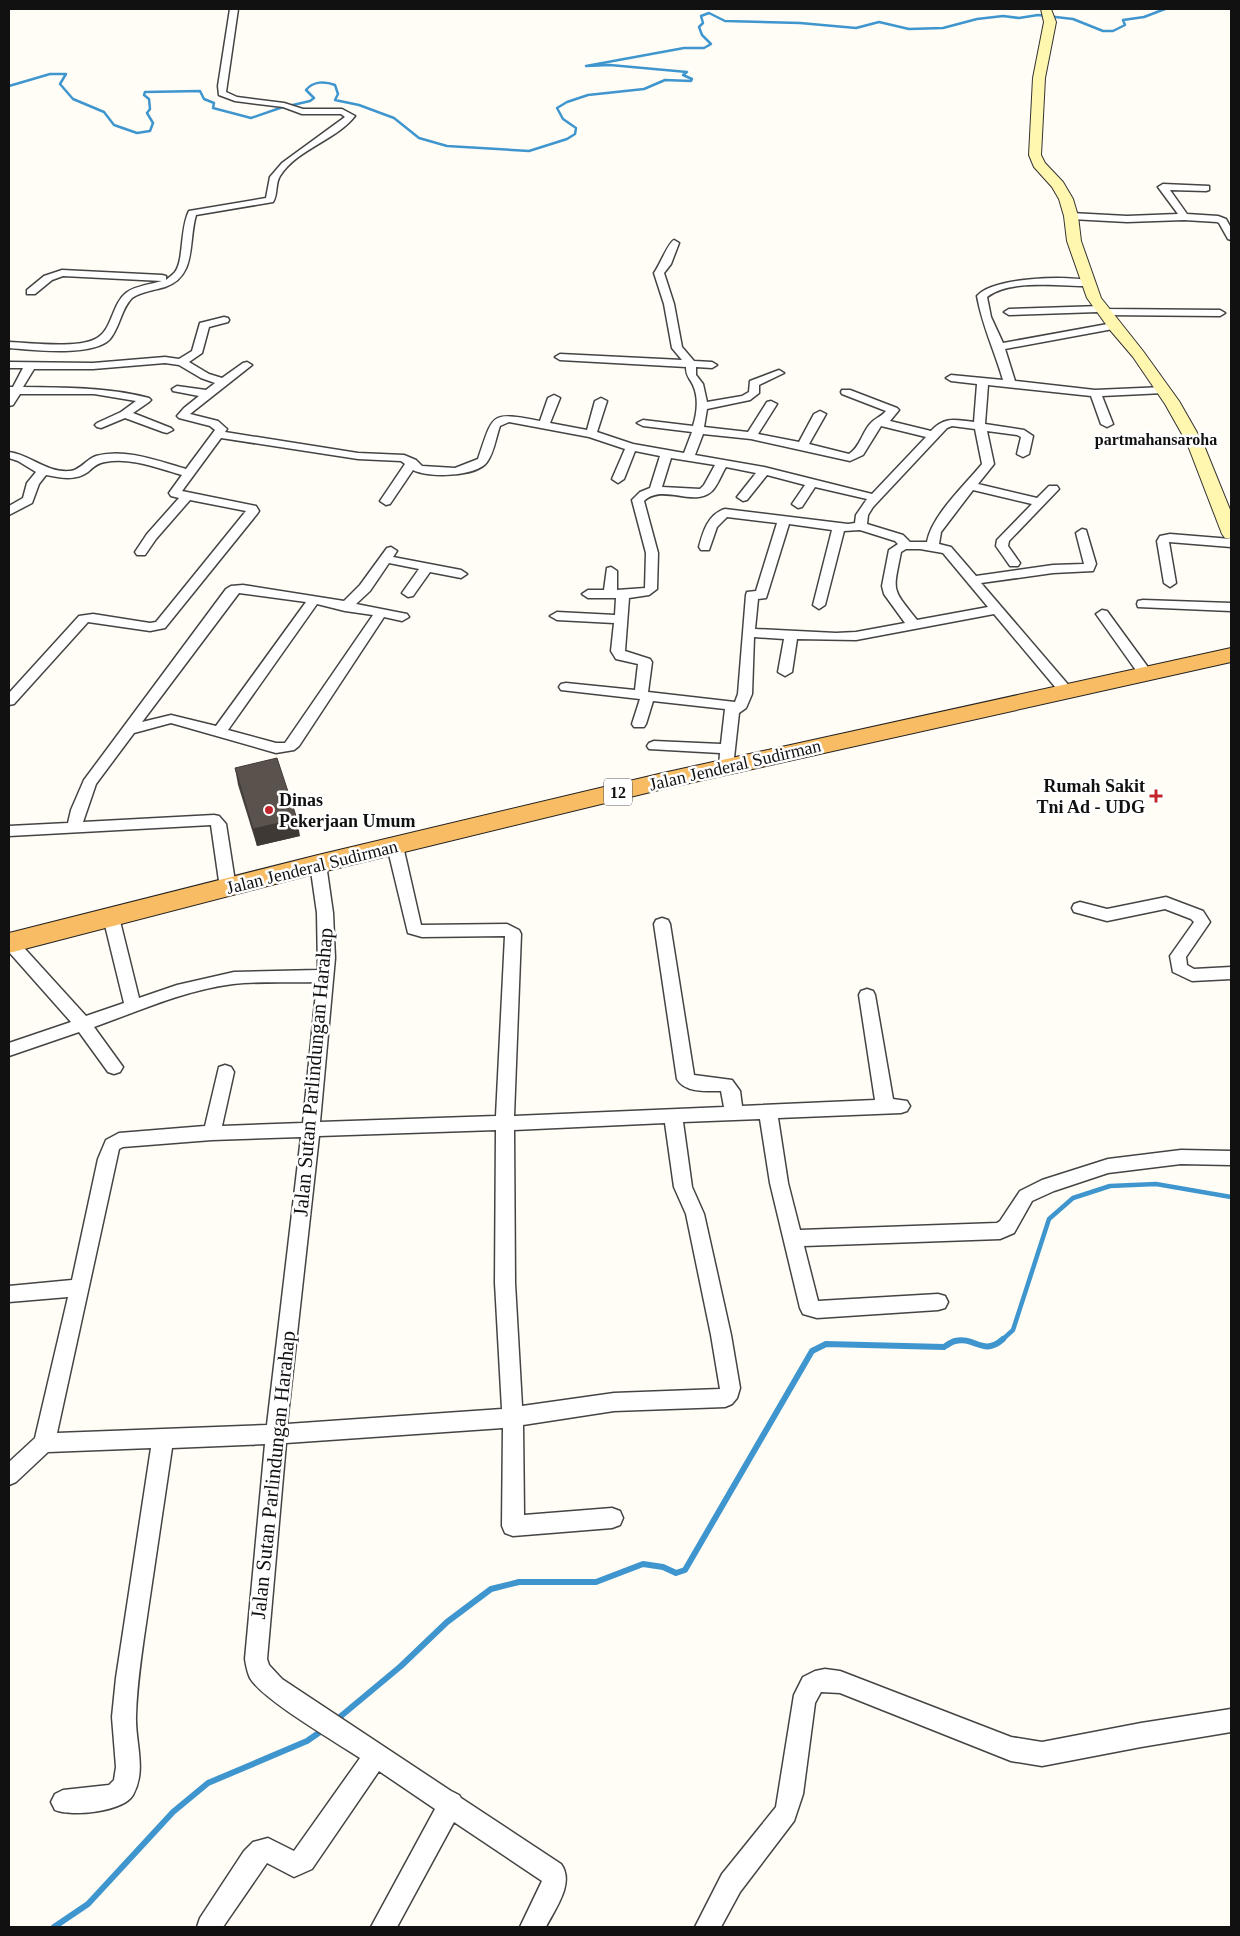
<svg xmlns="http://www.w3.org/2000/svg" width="1240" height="1936" font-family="Georgia,serif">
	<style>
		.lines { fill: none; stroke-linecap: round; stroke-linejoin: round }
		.stream-far2 { stroke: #3f96cf; stroke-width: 2.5 }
		.stream-far1 { stroke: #3f96cf; stroke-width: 4.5 }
		.stream { stroke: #3f96cf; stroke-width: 6 }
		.minor-casing { stroke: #444; stroke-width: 3 }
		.secondary-casing { stroke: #333; stroke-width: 2 }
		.trunk-casing { stroke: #222; stroke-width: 2 }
		.minor { fill: #fff; fill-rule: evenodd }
		.secondary { fill: #fff6b0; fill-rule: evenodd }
		.trunk { fill: #f7bc64; fill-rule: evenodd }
		.wall { fill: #4d4742 }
		.shaded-wall { fill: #3f3936 }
		.building { fill: #5a524d; stroke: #3f3936 }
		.poi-dot { fill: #c4262e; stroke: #fff; stroke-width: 2 }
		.labels { text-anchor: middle; stroke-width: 5; stroke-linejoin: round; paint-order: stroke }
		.far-quarter-label { font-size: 16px; font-weight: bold; fill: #111; stroke: #fff }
		.shield { fill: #fff; stroke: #585858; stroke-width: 1 }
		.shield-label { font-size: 16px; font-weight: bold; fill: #111 }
		.street-label { font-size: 18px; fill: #111; stroke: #fff }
		.poi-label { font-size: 18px; font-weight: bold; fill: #111; stroke: #fff; text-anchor: end }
		.near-street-label { font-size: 21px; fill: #111; stroke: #fff }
	</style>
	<rect width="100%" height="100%" fill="#fffdf5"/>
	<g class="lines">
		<path class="stream-far2" d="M9 86 50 74H66L60 84 73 99 104 112 114 125 137 133 150 131 153 123 147 113 150 109 149 99 144 95 145 92 200 91 204 99 214 103 213 108 251 118 280 108 310 101 314 98 306 90C313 81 325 81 335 85L338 94 335 100 359 105 394 118 419 138 447 146 529 151 567 139 575 134 576 128 563 119 557 108 567 102 588 95 644 89 665 80 691 81 692 79 683 75 687 72 610 65 586 66 684 48H704L711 44 702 35 699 27 703 23 701 16 709 13 725 21 800 23 856 28 879 22 909 29 943 28 977 19 1003 16 1019 18 1038 15 1073 19 1103 31H1113L1125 25 1123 20 1144 17 1165 9"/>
		<path class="stream-far1" d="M1002 1340 1013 1330 1049 1219 1073 1198 1110 1186 1156 1184 1231 1197"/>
		<path class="stream" d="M335 1721 401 1666 447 1622 491 1589 519 1582H596L643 1564 663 1567 676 1573 685 1570 812 1351 826 1344 944 1347C947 1345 951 1342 955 1341 975 1336 983 1357 1003 1339
			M54 1927 88 1904 173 1812 208 1783 307 1741 323 1730"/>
		<defs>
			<path id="minor" d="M230 9H238L226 92 237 97 284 103 303 109H342L355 116C335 141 297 149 280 176 275 184 278 194 273 202L196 215C188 242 197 276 165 287 155 290 140 292 132 298 121 309 120 327 110 339 94 357 31 350 9 348V342C30 343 80 349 97 338 112 330 112 304 126 293 134 286 152 284 162 281L63 276 52 280 35 294H27V290L44 276 62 270 162 275 166 276V280C169 277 173 275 175 272 184 261 180 228 189 211L266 198 270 177 282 163 345 117 341 114H302L283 107 235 101 219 95 218 86Z
				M1163 184 1209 186V190L1206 191 1170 190 1187 214 1218 216 1226 219 1231 228V240L1228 239 1219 223 1217 222 1184 220 1127 222 1071 219 1066 216 1071 213 1127 216 1178 214 1158 187Z
				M674 240 679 243 671 264 664 273 674 304 682 347 694 361 712 362 717 365 712 368 696 367V375L703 384 707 402 742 396 749 392 750 381 779 370 784 373 759 385V393L750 400 707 409 704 427 748 432 767 402 771 401 777 404 758 434 799 442 814 414 820 411 826 414 809 444 849 454C860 447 862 433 870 424 875 418 881 417 886 411L842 394 841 392 842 390H850L897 408 899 410 890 421 931 431C945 416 955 420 974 422L977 384 951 381 946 378 951 375 1003 380C995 352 982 325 977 296 993 277 1068 275 1092 281L1093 283 1088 286C1060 286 1010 279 987 297L991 317 1003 343 1113 323 1118 326 1113 329 1005 349 1015 381 1095 390 1164 387 1169 390 1164 393 1102 396 1113 424 1107 427 1101 424 1091 396 988 385 985 424 1024 430 1033 436 1029 454 1023 457 1017 454 1021 437 1017 435 987 431 994 464 978 484 1037 498 1049 486H1057L1059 489 1009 541 1008 546 1020 563 1018 566H1010L996 546 997 540 1032 504 973 490 941 532 939 544 951 547 976 576 1053 565 1084 564 1076 533 1082 529 1086 530 1096 564 1093 571 1053 573 981 583 1071 688 1073 691 1071 694H1061L994 614 856 640 797 639 792 672 785 676 778 672 784 639 754 637 752 694 746 708 739 713 733 767 731 770H721L719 767 720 753 649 749 647 746 649 743 654 741 721 744 725 709 653 701 646 724 644 727H634L632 724 640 699 561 690 559 687 561 684 566 683 635 690 638 664 616 659 611 651 614 623 557 620 550 616 557 612 615 615 616 598H588L582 594 588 590H604L607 568 611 567 617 571V590L645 588 646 553 632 500 640 492 650 488 660 456 635 451 624 479 618 483 612 479 625 449 589 437 509 422 500 426C496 437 494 453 487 462 476 477 428 478 413 470L390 504 386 505 380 501 405 464 401 461 358 459 221 438 182 491 256 506 259 511 257 514 165 628 150 631 88 622 14 704 9 705V693L79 616 93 614 150 623 156 622 246 511 190 500 156 539 145 555H137L135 552 147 534 179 498 171 496 169 493 182 475C157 468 131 457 105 462 98 463 93 467 88 472 75 481 61 478 46 475L39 484 32 503 9 515V506L23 498 27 483 36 472 18 461 9 458V452C31 455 46 473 70 471 79 471 87 459 96 456 126 448 158 461 186 469L215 430 210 426 179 418 177 416 184 408 199 396 173 391 172 389 177 386 206 390 215 383 201 378 179 365 165 363 93 369H34L23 387C66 388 107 387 149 398L151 400 149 402 133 413 171 428 173 430 167 433 163 432 125 418 101 428 97 427 95 425 97 423 121 412 136 401 94 394H20L13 405 9 406V387H13L23 368H9V362L93 363 165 357 179 359 192 351 200 323 224 317 228 318 229 320 228 322 209 327 202 353 189 362 209 374 222 378 243 363 247 362 252 365 190 414 218 421 227 429 225 432 358 453 404 455 416 460 422 466 455 468 478 459C494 412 490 412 540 421L548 398 554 395 560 398 550 423 587 430 595 401 601 398 607 401 597 432 633 444 684 453 692 432 643 426 637 423 643 420 693 426C697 413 699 398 693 385 689 377 686 376 686 367L560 360 555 357 560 354 682 360 672 348 664 304 654 273C660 265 668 243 674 240ZM881 426 926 437 872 494 764 467 695 455 703 434 751 439 850 461 863 455ZM952 426 975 429 982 464C965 485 932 515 927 542H910L903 535 867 524 868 515 873 507 947 428ZM671 458 715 465 704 485 700 489 662 487ZM726 467 756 473 737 497 743 501 747 500 767 475 805 485 792 504 798 508 802 507 815 487 867 499 856 515 855 523 848 524 725 509C708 514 703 532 699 547L701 550H709L717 527 727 517 777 523 756 591 747 592 746 595 738 694 735 702 648 692 652 662 650 659 625 651 629 598 649 595 657 589 658 553 644 501C663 483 694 508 712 491 718 485 721 475 726 467ZM789 524 832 530 813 605 819 609 825 605 844 531 860 530 895 541 898 544 889 550 882 586 884 594 905 623 856 632 836 633 755 629 758 599 766 598 767 595ZM906 549H920L943 553 988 607 917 620C891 587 893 593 901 552Z
				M1101 306 1106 309 1220 310 1225 313 1220 316 1103 315 1098 312 1009 315 1004 312 1009 309Z
				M1170 534 1231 539V547L1169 542 1176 583 1170 587 1164 583 1157 541 1160 536Z
				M391 547 397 551 393 557 461 570 467 574 461 578 430 572 413 596 408 597 402 593 419 569 389 563 370 591 356 604 407 614 409 617 402 621 384 617 299 746 294 750 276 753 171 723 134 733 96 784 83 822 214 815 219 816 226 824 236 888 233 892 228 893 223 892 220 888 211 825 9 836V826L68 823 71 810 84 780 226 589 231 586 243 585 344 601 360 585 387 548ZM239 593 306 602 216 726 171 715 142 722ZM317 604 345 611 373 615 285 743H276L228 730Z
				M1143 600 1231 603V611L1138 607 1137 604 1138 601Z
				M1102 610 1107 611 1150 670 1152 673 1150 676H1140L1096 614Z
				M395 841 400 842 403 846 421 925 507 924 519 930 521 934 514 1116 724 1107 721 1091C707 1091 685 1093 677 1079L654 924 656 920 662 918 668 920 670 924 694 1075 732 1080 740 1091 742 1106 875 1100 859 995 861 991 867 989 873 991 875 995 893 1099 907 1101 910 1106 907 1111 901 1113 778 1118 788 1183 800 1230 997 1223 1000 1221 1020 1191 1042 1180 1108 1159 1181 1150 1231 1151V1165L1181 1164 1108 1173 1054 1191 1032 1201 1014 1233 1000 1239 804 1246 818 1301 938 1294 945 1296 948 1302 945 1308 938 1310 817 1318 803 1314 800 1308 770 1183 760 1119 683 1122 692 1187 704 1214 731 1335 740 1388 737 1398 732 1404 725 1407 614 1411 523 1425 524 1515 612 1508 620 1511 623 1518 620 1525 612 1528 513 1536 505 1533 502 1526 503 1428 286 1443 267 1659 269 1665 282 1679 451 1791 459 1795 461 1798 561 1864C575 1883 555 1909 546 1927H520L542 1881 454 1822 397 1927H371L435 1809 379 1771 312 1869 294 1877 267 1863 223 1927H197L200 1918 244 1851 253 1842 268 1838 294 1851 360 1758C336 1742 263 1700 250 1678 247 1672 246 1665 245 1659L265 1444 172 1448C164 1502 156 1556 148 1610 143 1645 137 1680 136 1716 135 1742 147 1770 133 1795 123 1812 71 1817 55 1810L51 1802 55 1794 63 1790 109 1785 114 1780 116 1767 112 1717 116 1678 151 1448 48 1452 16 1482 9 1485V1462L35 1438 68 1297 9 1302V1286L72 1280 98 1159 106 1140 119 1133 205 1126 219 1067 225 1065 231 1067 234 1072 222 1126 303 1123 317 982C289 983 260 981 233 984 185 990 139 1011 94 1027L123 1067 120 1072 114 1074 108 1072 79 1032 9 1056V1043L71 1022 9 952V938L16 939 86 1016 124 1003 103 917 105 913 111 911 117 913 119 917 139 998 177 985 234 972 318 970 317 913 310 864 313 860 318 859 323 860 326 864 333 913 335 958 320 1122 496 1116 505 936 422 937 408 933 387 846 390 842ZM665 1123 674 1187 686 1214 711 1335 720 1389 614 1393 522 1406 515 1283 514 1130ZM496 1130 495 1283 502 1409 287 1424 319 1136ZM301 1137 267 1425 57 1433 119 1149 123 1147 212 1140Z
				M1166 897 1203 911 1210 922 1186 957 1187 965 1194 969 1231 967V979L1192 981 1173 972 1170 956 1194 922 1191 919 1165 909 1107 921 1074 912 1072 908 1074 904 1080 902 1107 909Z
				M825 1669 840 1671 1011 1737 1042 1742 1141 1723 1231 1709V1732L1141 1747 1042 1766 1011 1761 840 1693 821 1692 815 1703 803 1794 794 1821 740 1892 721 1927H695L722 1874 776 1807 794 1695 803 1677 815 1671Z"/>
			<path id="secondary" d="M1041 9H1051L1056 22 1045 78 1041 155 1045 163 1063 182 1073 199 1078 216 1081 241 1101 298 1143 351 1179 401 1203 443 1231 512V539L1225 538 1222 534 1187 443 1165 404 1133 357 1110 330 1087 298 1067 241 1064 216 1059 199 1052 187 1034 167 1029 155 1033 78 1044 22Z"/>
			<path id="trunk" d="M1231 648V662L663 789 318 873 9 953V933L318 855 663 773Z"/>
		</defs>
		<use href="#minor" class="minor-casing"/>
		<use href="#secondary" class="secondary-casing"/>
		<use href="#trunk" class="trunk-casing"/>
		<use href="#minor" class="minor"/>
		<use href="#secondary" class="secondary"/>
		<use href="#trunk" class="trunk"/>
	</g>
	<path class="wall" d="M235 768 300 836 257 846 238 785Z"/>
	<path class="shaded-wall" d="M297 819 300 836 257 846 253 829Z"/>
	<path class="building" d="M277 758 297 819 253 829 235 768Z"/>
	<g class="poi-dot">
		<path d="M1153.5 788.5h5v5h5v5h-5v5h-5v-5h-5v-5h5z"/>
		<circle cx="269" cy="810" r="5"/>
	</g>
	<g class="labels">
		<g class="far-quarter-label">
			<text x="1156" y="445">partmahansaroha</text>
		</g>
		<rect class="shield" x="604" y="778.5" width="28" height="27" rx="4"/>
		<g class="shield-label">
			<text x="618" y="798">12</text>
		</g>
		<g class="street-label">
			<text transform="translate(735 765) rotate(-13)" y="6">Jalan Jenderal Sudirman</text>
			<text transform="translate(312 867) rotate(-14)" y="6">Jalan Jenderal Sudirman</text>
		</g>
		<g class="poi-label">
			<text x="1145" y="792">Rumah Sakit<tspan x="1145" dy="21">Tni Ad - UDG</tspan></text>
			<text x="279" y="806" text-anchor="start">Dinas<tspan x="279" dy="21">Pekerjaan Umum</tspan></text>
		</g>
		<g class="near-street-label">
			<text transform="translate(313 1072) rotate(-85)" y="7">Jalan Sutan Parlindungan Harahap</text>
			<text transform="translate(273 1475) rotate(-84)" y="7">Jalan Sutan Parlindungan Harahap</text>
		</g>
	</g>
	<rect width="1240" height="1936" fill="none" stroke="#111111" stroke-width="20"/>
</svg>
